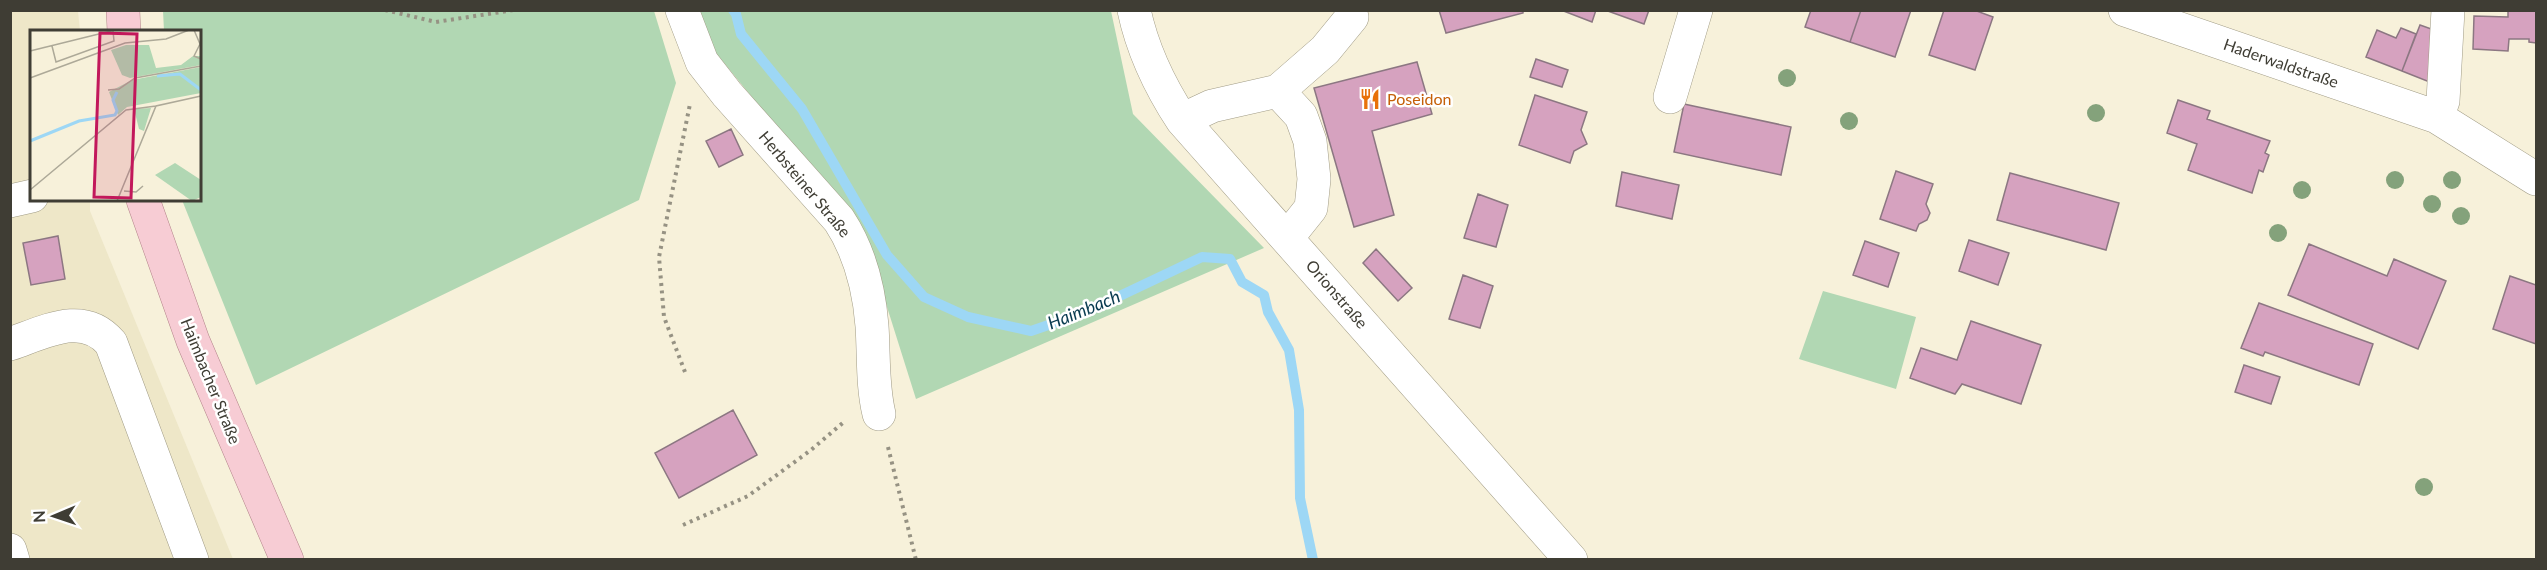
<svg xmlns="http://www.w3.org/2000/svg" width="2547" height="570" font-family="Lato,sans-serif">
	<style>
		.built { fill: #eee7c8 }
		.green { fill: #b1d7b3 }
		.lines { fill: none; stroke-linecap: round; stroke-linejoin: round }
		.stream { stroke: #9dd7f5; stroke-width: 10 }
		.building { fill: #d6a2bf; stroke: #8c7782; stroke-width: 1.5 }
		.minor-casing { stroke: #a09b85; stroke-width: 34 }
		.major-casing { stroke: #b3848a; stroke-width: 34 }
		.path { stroke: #969283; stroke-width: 4; stroke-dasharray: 3 4.5; stroke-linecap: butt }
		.minor { stroke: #fff; stroke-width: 33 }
		.major { stroke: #f7ccd4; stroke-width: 33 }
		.tree { fill: #84a27b }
		.labels { text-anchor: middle; stroke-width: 5; stroke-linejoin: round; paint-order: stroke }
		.street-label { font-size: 16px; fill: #3f3d34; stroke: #fff }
		.food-label { font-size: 16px; fill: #c56008; stroke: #fff; text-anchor: start }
		.water-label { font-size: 18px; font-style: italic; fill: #093b50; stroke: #fff }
		.inset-river { fill: none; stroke: #9dd7f5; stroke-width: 3 }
		.inset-road { fill: none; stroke: #ada998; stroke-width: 1.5 }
		.view { fill: #c2185b; fill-opacity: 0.15; stroke: #c2185b; stroke-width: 3 }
		.inset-edge { fill: none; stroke: #3f3d34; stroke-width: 3 }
	</style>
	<rect width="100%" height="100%" fill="#f7f1da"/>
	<path class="built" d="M10 11H78L80 31 32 32V200H90V211L233 559H11Z"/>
	<path class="green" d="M163 11H654L676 83 639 200 256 385 182 200H200V32L164 31Z
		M696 11H1111L1133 114 1264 248 916 399 864 234 706 41Z
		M1823 291 1916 317 1896 389 1799 359Z"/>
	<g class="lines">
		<path class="stream" d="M733 10 736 14 741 34 802 109 887 255 924 297 968 317 1031 331 1086 312 1202 257 1230 259 1242 282 1264 295 1268 312 1289 350 1299 410 1300 498 1313 560"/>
	</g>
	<path class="building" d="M1439 10H1523V13L1446 33Z
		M1561 10H1596L1592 22Z
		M1605 10H1649L1644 24Z
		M1811 10H1861L1850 42 1805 27Z
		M1861 10H1911L1895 57 1850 42Z
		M1944 10H1974L1993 17 1975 70 1929 55Z
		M2508 10H2536V43L2529 42V39H2509L2508 51 2473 49 2474 16 2508 17Z
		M2420 25 2437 31 2432 83 2402 71Z
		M2401 28 2416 34 2402 71 2366 57 2377 30 2396 38Z
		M1536 59 1568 70 1562 87 1530 77Z
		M1417 62 1432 114 1372 131 1394 215 1354 227 1314 88Z
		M1535 95 1587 112 1581 130 1587 144 1574 151 1570 163 1519 145Z
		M2178 100 2210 111 2207 119 2270 141 2265 153 2269 155 2263 172 2259 170 2252 193 2188 170 2197 144 2167 133Z
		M1684 104 1791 127 1781 175 1674 152Z
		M731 129 743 155 719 167 706 141Z
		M1896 171 1933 184 1926 204 1930 213 1927 220 1919 224 1916 231 1880 219Z
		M1622 172 1679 185 1672 219 1616 206Z
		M2010 173 2119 203 2106 250 1997 220Z
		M1478 194 1508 205 1496 247 1464 238Z
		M58 236 65 279 31 285 23 243Z
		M1969 240 2009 253 1998 285 1959 271Z
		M1865 241 1899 253 1888 287 1853 275Z
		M2309 244 2387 276 2394 259 2446 281 2418 349 2288 295Z
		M1376 249 1412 288 1398 301 1363 263Z
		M1463 275 1493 286 1480 328 1449 319Z
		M2510 276 2536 285V344L2493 329Z
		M2259 303 2373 344 2359 385 2265 352 2263 356 2241 348Z
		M1971 321 2041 345 2021 404 1962 384 1955 394 1910 378 1921 348 1957 360Z
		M2244 365 2280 377 2271 404 2235 392Z
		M733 410 757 455 679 498 655 453Z"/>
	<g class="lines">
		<defs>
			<path id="minor" d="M682 10 702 62 727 94 839 220C860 252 869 287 872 326 874 355 872 385 879 414
				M1134 10C1142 48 1161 88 1182 120L1571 560
				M2125 10 2437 117 2536 179
				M1278 91 1301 116 1310 141 1314 179 1311 208 1287 238
				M1670 97 1696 10
				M2437 117 2443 101 2448 10
				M1182 120 1212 106 1278 91 1325 50 1352 17
				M10 201 32 196
				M10 344C45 332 83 310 111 343L192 560
				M10 550 13 560"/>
			<path id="major" d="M123 10 124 32
				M143 200 193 341 287 560"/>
		</defs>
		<use href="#minor" class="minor-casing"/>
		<use href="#major" class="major-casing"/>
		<path class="path" d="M385 10 436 22 514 10
			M685 372 664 317 659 257 690 104
			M888 447 916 560
			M683 525 748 496 811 450 845 421"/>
		<use href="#minor" class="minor"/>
		<use href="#major" class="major"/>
	</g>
	<g class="tree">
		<circle cx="1787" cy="78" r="9"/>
		<circle cx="2096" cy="113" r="9"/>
		<circle cx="1849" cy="121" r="9"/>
		<circle cx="2395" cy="180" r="9"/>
		<circle cx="2452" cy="180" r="9"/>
		<circle cx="2302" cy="190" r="9"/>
		<circle cx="2432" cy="204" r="9"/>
		<circle cx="2461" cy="216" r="9"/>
		<circle cx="2278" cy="233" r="9"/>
		<circle cx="2424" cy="487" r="9"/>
	</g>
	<defs>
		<symbol id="restaurant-bare" viewBox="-9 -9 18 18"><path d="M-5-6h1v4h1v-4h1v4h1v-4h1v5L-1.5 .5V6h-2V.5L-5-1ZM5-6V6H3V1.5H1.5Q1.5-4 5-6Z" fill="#e8710a" stroke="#fff" stroke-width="2.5" paint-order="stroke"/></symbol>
	</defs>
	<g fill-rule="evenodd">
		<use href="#restaurant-bare" x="1355" y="84" width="30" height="30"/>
	</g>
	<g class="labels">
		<g class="street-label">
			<text transform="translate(2281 63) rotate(19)" y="6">Haderwaldstraße</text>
			<text transform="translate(805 184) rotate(50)" y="6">Herbsteiner Straße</text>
			<text transform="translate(1337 294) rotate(49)" y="6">Orionstraße</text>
			<text transform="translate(211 381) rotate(68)" y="6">Haimbacher Straße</text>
		</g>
		<g class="food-label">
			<text x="1387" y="105">Poseidon</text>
		</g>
		<g class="water-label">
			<text transform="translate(1084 310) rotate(-22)" y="6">Haimbach</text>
		</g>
	</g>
	<g transform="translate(30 30)">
		<rect width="171" height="171" fill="#f7f1da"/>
		<path d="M96 15H119L126 38 151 35 163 26H171V35L100 48 92 45 81 20ZM171 37V63L97 77 88 85 79 62 102 50ZM121 78 114 101 109 99 104 79ZM145 133 171 150V167L162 171 125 145Z" fill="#b1d7b3"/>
		<path class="inset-river" d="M127 46 150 44 171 60M0 111 49 91 85 85 87 81 83 70 87 62"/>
		<path class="inset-road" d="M164 0 170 14 164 26 171 29M22 16 26 32 84 11 83 1M0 21 85 0M0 48 95 13 136 9 159 0M78 60 89 59 105 48 171 36M0 160 96 80 126 76M94 161 106 162 113 156M87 171 126 76 171 66"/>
		<path class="view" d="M70 3 107 4 101 168 64 167Z"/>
		<rect width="171" height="171" class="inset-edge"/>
	</g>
	<rect width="2547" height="570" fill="none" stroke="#3f3d34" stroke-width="24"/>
	<g transform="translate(54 516) rotate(268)" stroke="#ffffff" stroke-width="4.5" paint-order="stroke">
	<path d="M0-4.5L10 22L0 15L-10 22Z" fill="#3f3d34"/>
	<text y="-9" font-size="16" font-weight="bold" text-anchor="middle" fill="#3f3d34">N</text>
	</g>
</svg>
